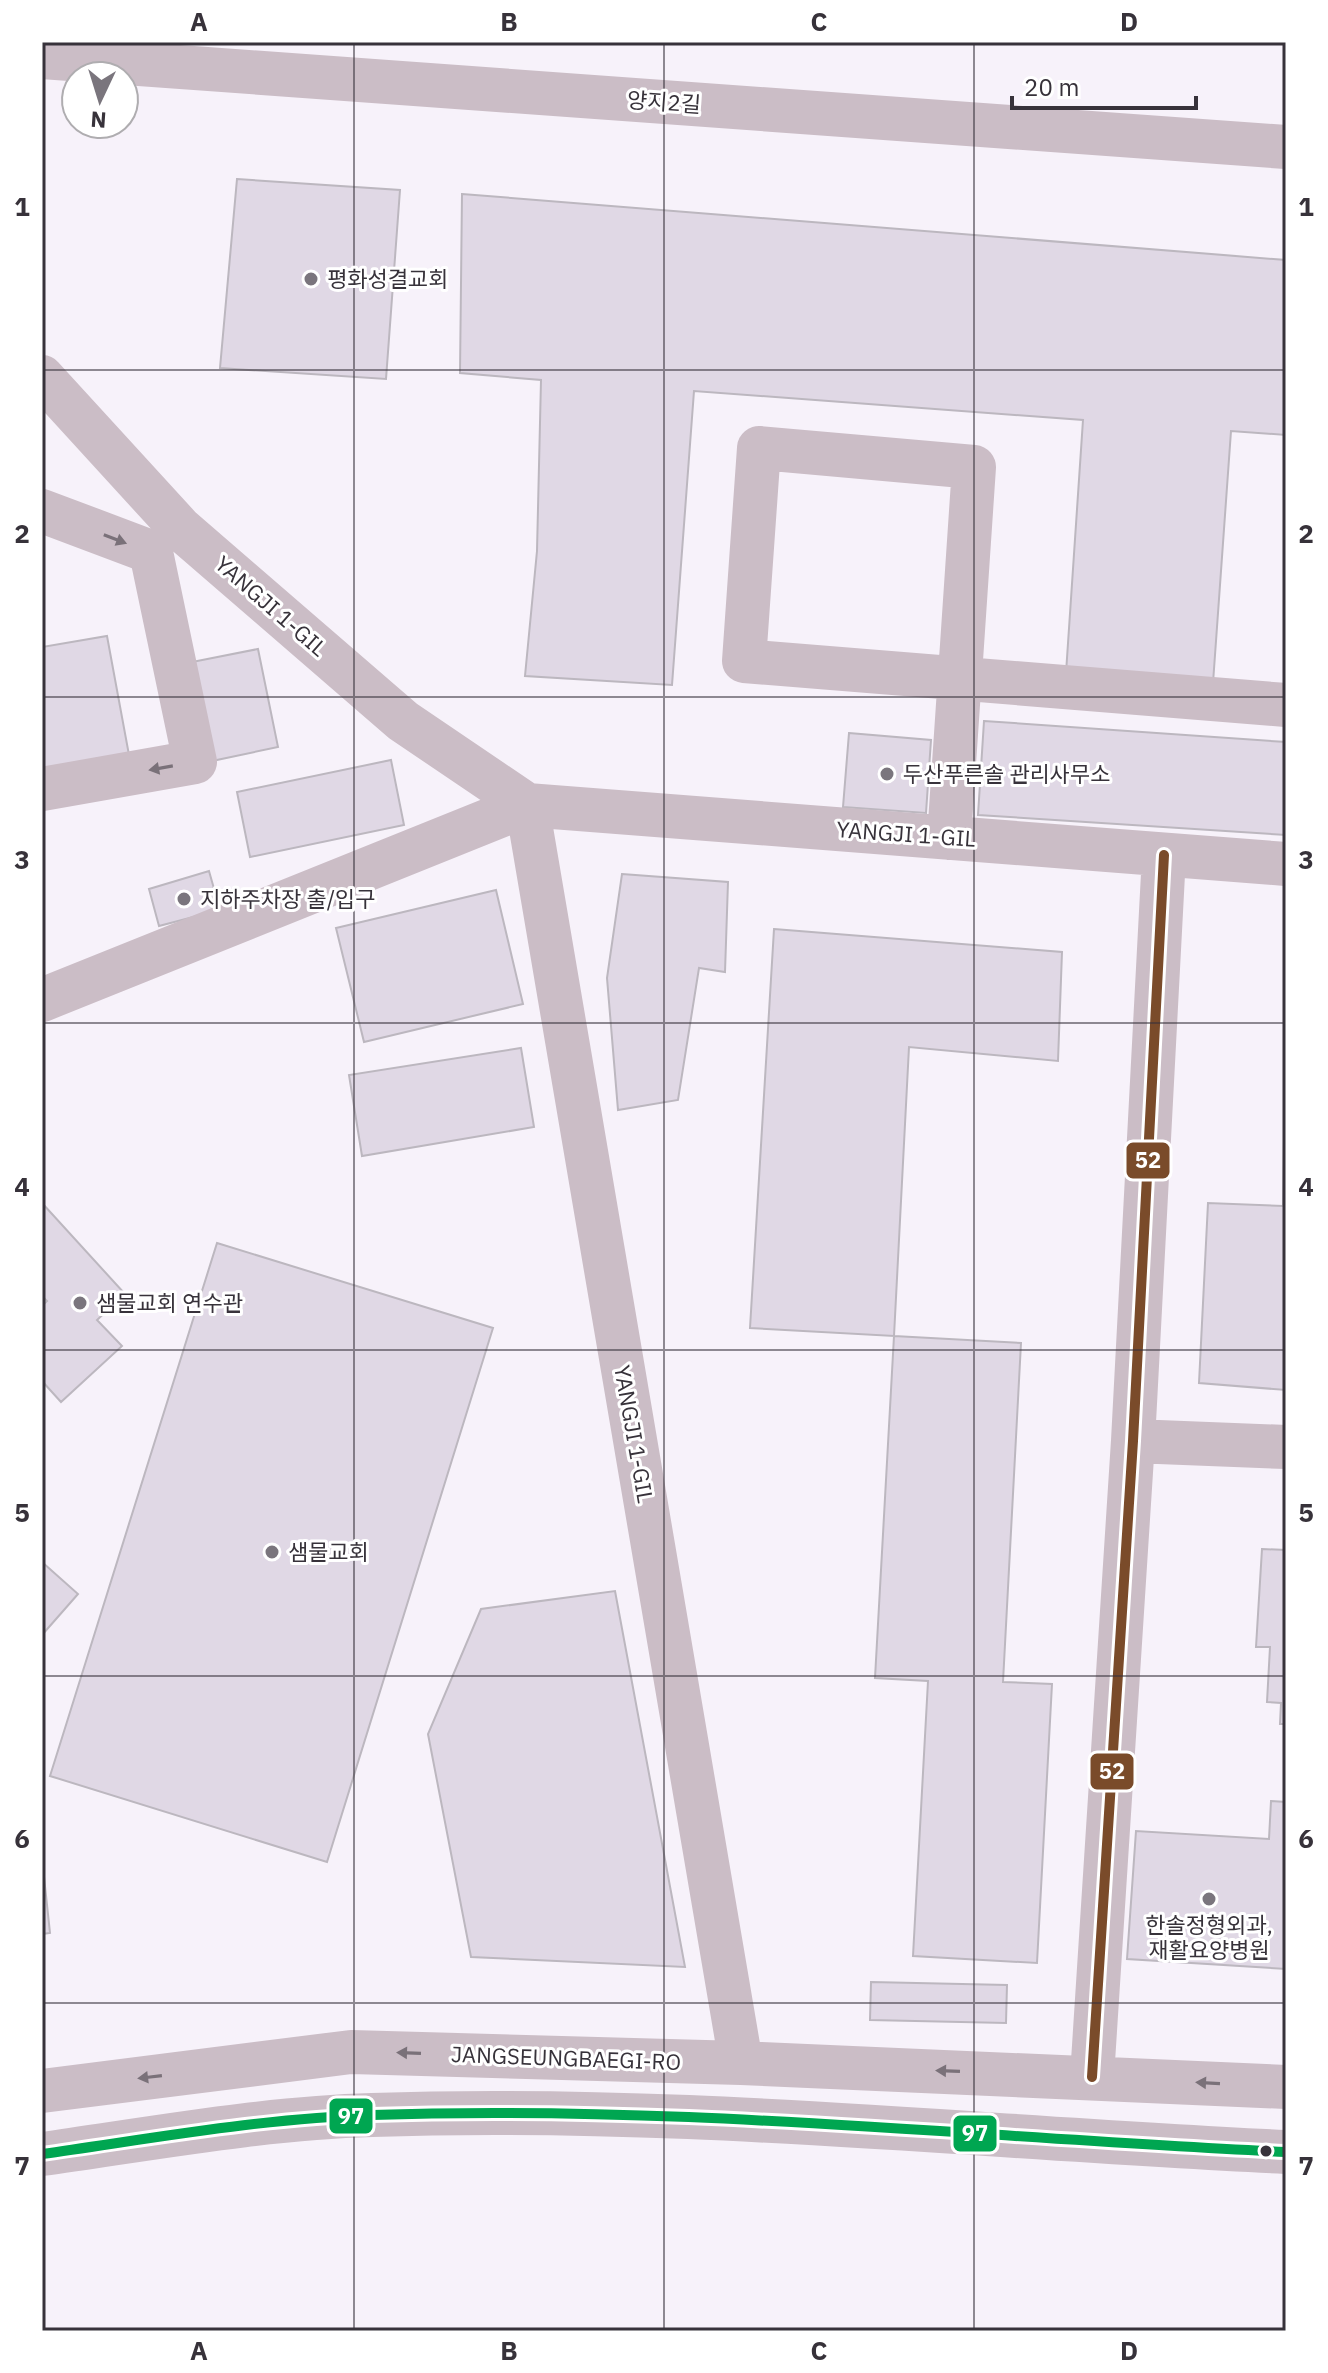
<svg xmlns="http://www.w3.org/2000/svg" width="1328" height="2373" font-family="'IBM Plex Sans','Noto Sans KR',sans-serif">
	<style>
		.building { fill: #e0d8e5; stroke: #bcb7bf; stroke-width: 2 }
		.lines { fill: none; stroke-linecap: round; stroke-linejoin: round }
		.minor { stroke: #cbbdc6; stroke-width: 44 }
		.bus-1-casing { stroke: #fff; stroke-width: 16 }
		.bus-2-casing { stroke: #fff; stroke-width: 16 }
		.bus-1 { stroke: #7a4b2a; stroke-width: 10 }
		.bus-2 { stroke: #00a651; stroke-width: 10 }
		.oneway { fill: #7a7179 }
		.grid { fill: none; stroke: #37323a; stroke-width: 2; stroke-opacity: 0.55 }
		.poi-dot { fill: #7a757d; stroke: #fff; stroke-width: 3 }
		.bus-dot { fill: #37323a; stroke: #fff; stroke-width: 3 }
		.labels { text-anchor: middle; stroke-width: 6; stroke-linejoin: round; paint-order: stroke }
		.street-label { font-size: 22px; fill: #37323a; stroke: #fff }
		.poi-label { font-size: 22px; fill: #37323a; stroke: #fff; text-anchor: start }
		.line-badge { stroke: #fff; stroke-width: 3 }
		.badge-label { font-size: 22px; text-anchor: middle; font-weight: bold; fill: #fff }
		.neatline { fill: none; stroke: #37323a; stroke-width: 3 }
		.grid-label { font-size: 26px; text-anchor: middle; font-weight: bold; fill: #37323a }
	</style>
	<rect width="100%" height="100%" fill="#f7f2fa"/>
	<path class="building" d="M237 179 400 190 386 379 220 368Z
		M462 194 1286 260V435L1231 431 1213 683 1066 673 1083 420 694 391 672 685 525 676 537 551 541 380 460 373Z
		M107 636 129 755 42 771V647Z
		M258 649 278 747 212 761 192 662Z
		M984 721 1286 742V835L978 815Z
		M849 733 931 740 926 813 843 807Z
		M391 760 404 825 250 857 237 792Z
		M209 871 220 910 159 926 149 889Z
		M622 874 728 882 725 972 699 968 678 1100 618 1110 607 978Z
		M496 890 523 1004 364 1042 336 928Z
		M774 929 1062 952 1058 1061 909 1047 894 1336 750 1328Z
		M521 1048 534 1127 362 1156 349 1075Z
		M1284 1141 1286 1390 1199 1383 1208 1203 1283 1206Z
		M42 1203 125 1294 97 1320 122 1346 61 1402 42 1381V1306L47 1301 42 1296Z
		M217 1243 493 1328 327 1862 50 1776Z
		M894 1336 1021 1343 1003 1682 1052 1684 1037 1963 913 1956 928 1681 875 1678Z
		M1262 1549 1286 1550V1724H1280L1281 1703 1267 1702 1270 1647H1256Z
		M42 1562 78 1594 42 1635Z
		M615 1591 685 1967 471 1957 428 1734 481 1609Z
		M1271 1801 1286 1802V1969L1127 1959 1136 1831 1269 1839Z
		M42 1858 50 1933 42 1934Z
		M871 1982 1007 1985 1006 2023 870 2020Z"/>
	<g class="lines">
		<path class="minor" d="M42 57 1286 147
			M42 377 181 529 403 721 527 805 741 2063
			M42 511 151 552 195 762 42 789
			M949 838 974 467 759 448 744 661 1286 705
			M42 1000 527 805 1286 864
			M1133 1441 1286 1447
			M1092 2077 1133 1441 1164 855
			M42 2091 351 2052 741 2063 1286 2087
			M42 2154C149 2139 264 2118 372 2115 676 2104 982 2138 1286 2152"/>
		<defs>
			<path id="bus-1" d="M1092 2077 1133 1441 1164 855"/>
			<path id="bus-2" d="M42 2154C149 2139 264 2118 372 2115 676 2104 982 2138 1286 2152"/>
		</defs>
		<use href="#bus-1" class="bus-1-casing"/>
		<use href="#bus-2" class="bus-2-casing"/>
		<use href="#bus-1" class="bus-1"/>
		<use href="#bus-2" class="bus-2"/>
	</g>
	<defs><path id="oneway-solid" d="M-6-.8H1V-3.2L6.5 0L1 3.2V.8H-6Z" transform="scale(2)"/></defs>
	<g class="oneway">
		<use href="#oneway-solid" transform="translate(115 539) rotate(21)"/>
		<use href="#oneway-solid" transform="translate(161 768) rotate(170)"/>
		<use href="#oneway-solid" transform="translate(409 2053) rotate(-178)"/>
		<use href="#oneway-solid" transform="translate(948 2071) rotate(-178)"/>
		<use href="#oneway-solid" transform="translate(150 2077) rotate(173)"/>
		<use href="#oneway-solid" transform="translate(1208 2083) rotate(-177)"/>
	</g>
	<path class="grid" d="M354 42V2331M664 42V2331M974 42V2331M42 370H1286M42 697H1286M42 1023H1286M42 1350H1286M42 1676H1286M42 2003H1286"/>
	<g class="poi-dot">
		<circle cx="311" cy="279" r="8"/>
		<circle cx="887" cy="774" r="8"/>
		<circle cx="184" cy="899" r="8"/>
		<circle cx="80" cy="1303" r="8"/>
		<circle cx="272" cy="1552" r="8"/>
		<circle cx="1209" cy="1899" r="8"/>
	</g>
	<circle class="bus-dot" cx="1266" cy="2151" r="7"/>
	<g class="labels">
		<g class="street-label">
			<text transform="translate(664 102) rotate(4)" y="8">양지2길</text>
			<text transform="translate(271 606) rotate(41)" y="8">YANGJI 1-GIL</text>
			<text transform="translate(906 834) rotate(4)" y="8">YANGJI 1-GIL</text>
			<text transform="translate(634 1434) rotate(80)" y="8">YANGJI 1-GIL</text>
			<text transform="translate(566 2058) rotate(2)" y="8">JANGSEUNGBAEGI-RO</text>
		</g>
		<g class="poi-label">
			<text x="327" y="287">평화성결교회</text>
			<text x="903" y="782">두산푸른솔 관리사무소</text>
			<text x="200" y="907">지하주차장 출/입구</text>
			<text x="96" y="1311">샘물교회 연수관</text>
			<text x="288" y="1560">샘물교회</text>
			<text x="1209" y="1933" text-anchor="middle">한솔정형외과,<tspan x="1209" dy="25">재활요양병원</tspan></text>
		</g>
	</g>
	<g class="line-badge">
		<rect x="1125" y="1141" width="46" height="39" rx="8" fill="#7a4b2a"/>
		<rect x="1089" y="1752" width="46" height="39" rx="8" fill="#7a4b2a"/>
		<rect x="328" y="2097" width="46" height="38" rx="8" fill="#00a651"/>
		<rect x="952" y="2114" width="46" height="39" rx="8" fill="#00a651"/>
	</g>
	<g class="badge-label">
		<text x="1148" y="1168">52</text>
		<text x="1112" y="1779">52</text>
		<text x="351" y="2124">97</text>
		<text x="975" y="2141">97</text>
	</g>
	<rect width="1328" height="2373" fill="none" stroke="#ffffff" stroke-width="88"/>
	<g transform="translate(100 100) rotate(184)"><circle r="38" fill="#ffffff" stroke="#afadb0" stroke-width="2"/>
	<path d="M0-6L14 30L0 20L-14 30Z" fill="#7a757d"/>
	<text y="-12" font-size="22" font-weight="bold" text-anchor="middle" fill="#37323a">N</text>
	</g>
	<path d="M1012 96v12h184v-12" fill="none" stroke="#37323a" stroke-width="4"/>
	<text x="1024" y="96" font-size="24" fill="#37323a" stroke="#ffffff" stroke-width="6" paint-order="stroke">20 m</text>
	<rect x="44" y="44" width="1240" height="2285" class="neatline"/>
	<g class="grid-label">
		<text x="199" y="31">A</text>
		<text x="509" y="31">B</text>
		<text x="819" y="31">C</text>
		<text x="1129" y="31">D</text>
		<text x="22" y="216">1</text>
		<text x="1306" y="216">1</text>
		<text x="22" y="543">2</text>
		<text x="1306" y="543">2</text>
		<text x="22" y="869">3</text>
		<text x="1306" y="869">3</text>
		<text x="22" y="1196">4</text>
		<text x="1306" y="1196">4</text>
		<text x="22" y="1522">5</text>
		<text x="1306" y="1522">5</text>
		<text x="22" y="1848">6</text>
		<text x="1306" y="1848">6</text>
		<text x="22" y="2175">7</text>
		<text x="1306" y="2175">7</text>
		<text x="199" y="2360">A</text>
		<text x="509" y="2360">B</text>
		<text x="819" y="2360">C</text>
		<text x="1129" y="2360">D</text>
	</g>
</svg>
